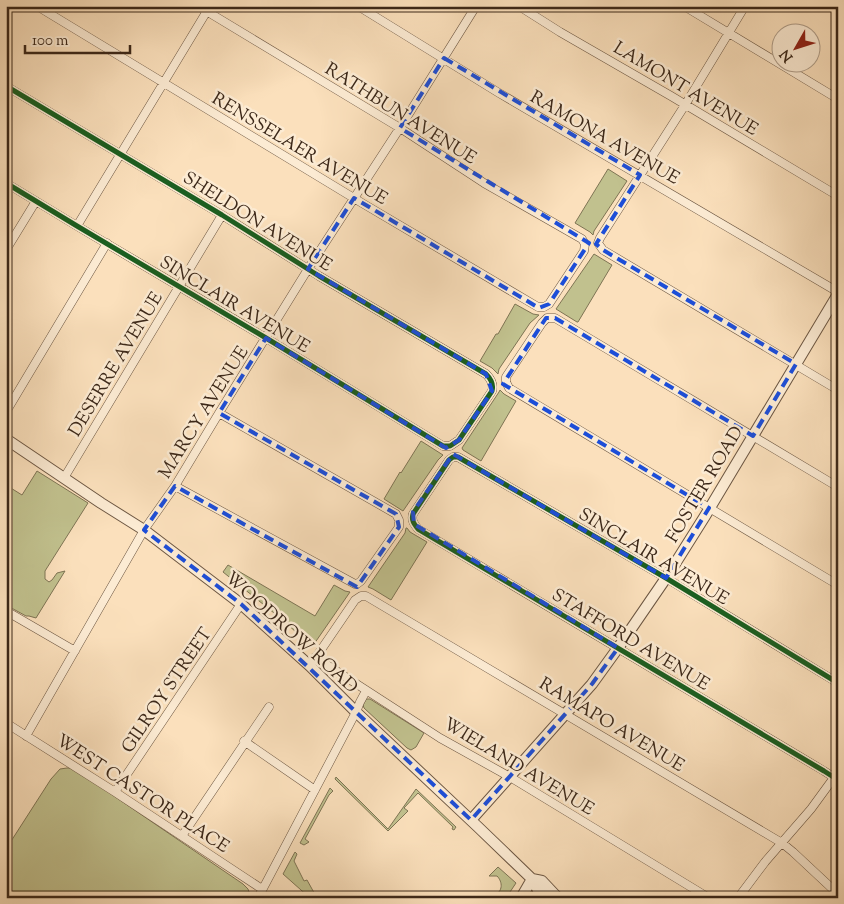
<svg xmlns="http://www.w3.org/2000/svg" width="844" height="904" font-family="'Sorts Mill Goudy',serif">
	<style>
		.green { fill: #c1c18e; stroke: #7e7454 }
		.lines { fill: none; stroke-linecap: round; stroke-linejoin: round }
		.minor-casing { stroke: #6c5642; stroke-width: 9 }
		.tertiary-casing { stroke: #6c5642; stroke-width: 12 }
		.minor { stroke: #fcebd3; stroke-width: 8 }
		.tertiary { stroke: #fcebd3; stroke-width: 10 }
		.cycleway-casing { stroke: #fcebd3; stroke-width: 8 }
		.cycleway { stroke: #1b5e20; stroke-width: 5 }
		.marked { fill: none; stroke: #1d4ed8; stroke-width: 4; stroke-dasharray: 10 6; stroke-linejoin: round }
		.labels { text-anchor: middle; stroke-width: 5; stroke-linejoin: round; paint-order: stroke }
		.street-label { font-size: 18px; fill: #3c2819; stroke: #fcebd3 }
	</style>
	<rect width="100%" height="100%" fill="#fbe0bc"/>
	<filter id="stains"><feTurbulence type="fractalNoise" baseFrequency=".004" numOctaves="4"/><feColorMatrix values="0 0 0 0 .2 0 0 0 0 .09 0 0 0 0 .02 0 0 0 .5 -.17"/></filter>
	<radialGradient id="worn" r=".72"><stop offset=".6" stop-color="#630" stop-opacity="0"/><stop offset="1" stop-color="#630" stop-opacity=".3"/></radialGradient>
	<path class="green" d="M608 169 627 181 594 231 593 235 590 232 575 223Z
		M594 254 612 265 578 322H577L556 309Z
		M515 304 533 314 539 315 530 323 499 369 498 374 492 368 480 361 496 334H498Z
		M500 390 504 394 516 401 481 461 463 450 462 448 499 392Z
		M421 441 443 455 438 460 403 511 384 499 400 472 401 473Z
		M37 471 88 503 45 571V579L49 582 52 580 57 573 65 571 36 618 29 616H26L6 605V485L22 495Z
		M407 528 410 532 427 542 391 600 373 589 368 587 405 533 406 528Z
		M228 565 315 616 334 585 345 591 350 592 312 647 284 621 223 572Z
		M366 699H370L424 733 416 747 411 750 407 748 364 708 363 705Z
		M67 768H73L243 884 248 889 251 898H6V849L51 779 60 769Z
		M336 777 388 829 416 789 456 827 454 830 452 829 453 827 418 793 404 808 408 811 388 831 335 779Z
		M330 788 333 791 329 795 305 839 309 842 304 845 300 843Z
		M295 852 297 854 294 861 304 881 307 880 317 898H310L283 874Z
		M498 867 516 883 506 898H494V895C503 892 503 882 497 876H489Z"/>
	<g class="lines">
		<defs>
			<path id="minor" d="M37 6 362 203 538 307H544L549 304 584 251 585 244 582 239 484 183 400 128 198 6
				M358 6 499 93 838 292
				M519 6 560 32 671 96 838 196
				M684 6 838 99
				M745 6 685 105 600 238 598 243 603 250 838 390
				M6 86 222 215 319 276 486 374C491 379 494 384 492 391L459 440 450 446H443L266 338 77 226 6 183
				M77 226 210 6
				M6 250 36 201
				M6 412 107 243
				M64 478 222 215
				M175 486 355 584H357L361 581 399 527V520L396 514 219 413
				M838 487 555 318H547L542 323 506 377V382L509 388 838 585
				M6 611 75 651
				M315 657 440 738 510 777 709 898
				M310 666 355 600 361 596H366L782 843 793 852 838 894
				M838 683 666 578 458 457H453L449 460 413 514C411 520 414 524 418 529L824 771 838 780
				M6 723 115 792 262 889
				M26 736 144 530 175 486 219 413 308 269 405 120 476 6
				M244 741 315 790
				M115 792 241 604
				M182 836 269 707
				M258 898 356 712 360 702 366 691
				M738 898 765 862 811 809 838 772"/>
			<path id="tertiary" d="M6 439 101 503 144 530 241 604 310 666 356 712 478 827 532 879 538 890 544 898
				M471 820 592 684 618 648 666 578 705 516 838 294
				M532 879 542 881 558 898
				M521 898 532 879"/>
		</defs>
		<use href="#minor" class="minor-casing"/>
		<use href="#tertiary" class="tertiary-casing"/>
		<use href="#minor" class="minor"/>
		<use href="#tertiary" class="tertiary"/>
		<defs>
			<path id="cycleway" d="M6 86 222 215 319 276 486 374C491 379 494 384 492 391L459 440 450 446H443L266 338 77 226 6 183
				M838 683 666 578 458 457H453L449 460 413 514C411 520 414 524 418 529L824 771 838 780"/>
		</defs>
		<use href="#cycleway" class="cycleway-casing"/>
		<use href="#cycleway" class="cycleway"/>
	</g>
	<path class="marked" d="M444 58 640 175 596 244 603 250 796 364 753 436 555 318H546L503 384 709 508 666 578 453 454 413 512 414 524 618 648 592 684 471 820 241 604 144 530 175 486 357 587 399 527 396 514 219 413 266 338 446 448 459 440 492 391 486 374 308 269 354 198 539 308 549 304 589 243 400 128Z"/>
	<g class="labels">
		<g class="street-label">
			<text transform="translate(686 88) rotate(31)" y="6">LAMONT AVENUE</text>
			<text transform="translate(401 113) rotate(32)" y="6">RATHBUN AVENUE</text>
			<text transform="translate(605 137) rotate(30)" y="6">RAMONA AVENUE</text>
			<text transform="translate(300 148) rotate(31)" y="6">RENSSELAER AVENUE</text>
			<text transform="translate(258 221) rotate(32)" y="6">SHELDON AVENUE</text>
			<text transform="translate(235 304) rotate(31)" y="6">SINCLAIR AVENUE</text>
			<text transform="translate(115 364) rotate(-59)" y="6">DESERRE AVENUE</text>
			<text transform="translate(203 412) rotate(-58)" y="6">MARCY AVENUE</text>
			<text transform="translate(704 484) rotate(-59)" y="6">FOSTER ROAD</text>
			<text transform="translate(654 556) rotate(31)" y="6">SINCLAIR AVENUE</text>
			<text transform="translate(292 632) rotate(42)" y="6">WOODROW ROAD</text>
			<text transform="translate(631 639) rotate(31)" y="6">STAFFORD AVENUE</text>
			<text transform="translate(166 690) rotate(-56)" y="6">GILROY STREET</text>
			<text transform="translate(612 724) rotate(31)" y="6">RAMAPO AVENUE</text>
			<text transform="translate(519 766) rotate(31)" y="6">WIELAND AVENUE</text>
			<text transform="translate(143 793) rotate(33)" y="6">WEST CASTOR PLACE</text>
		</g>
	</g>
	<rect width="844" height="904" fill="none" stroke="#fbe0bc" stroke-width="25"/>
	<rect x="8" y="8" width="829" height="889" fill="none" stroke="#3c2819" stroke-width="2.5"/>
	<rect x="12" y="12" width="819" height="879" fill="none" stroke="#3c2819"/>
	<g transform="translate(796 48) rotate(231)"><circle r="24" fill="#fcebd3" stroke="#af9d89"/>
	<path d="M0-4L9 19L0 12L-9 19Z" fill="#8f2418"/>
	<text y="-8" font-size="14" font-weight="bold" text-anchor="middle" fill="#3c2819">N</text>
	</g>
	<path d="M25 45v8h105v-8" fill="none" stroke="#3c2819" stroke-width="2.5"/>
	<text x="32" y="45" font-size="15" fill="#3c2819" stroke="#fcebd3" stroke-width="4" paint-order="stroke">100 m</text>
	<rect width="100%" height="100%" filter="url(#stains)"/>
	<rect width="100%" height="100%" fill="url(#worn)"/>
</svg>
